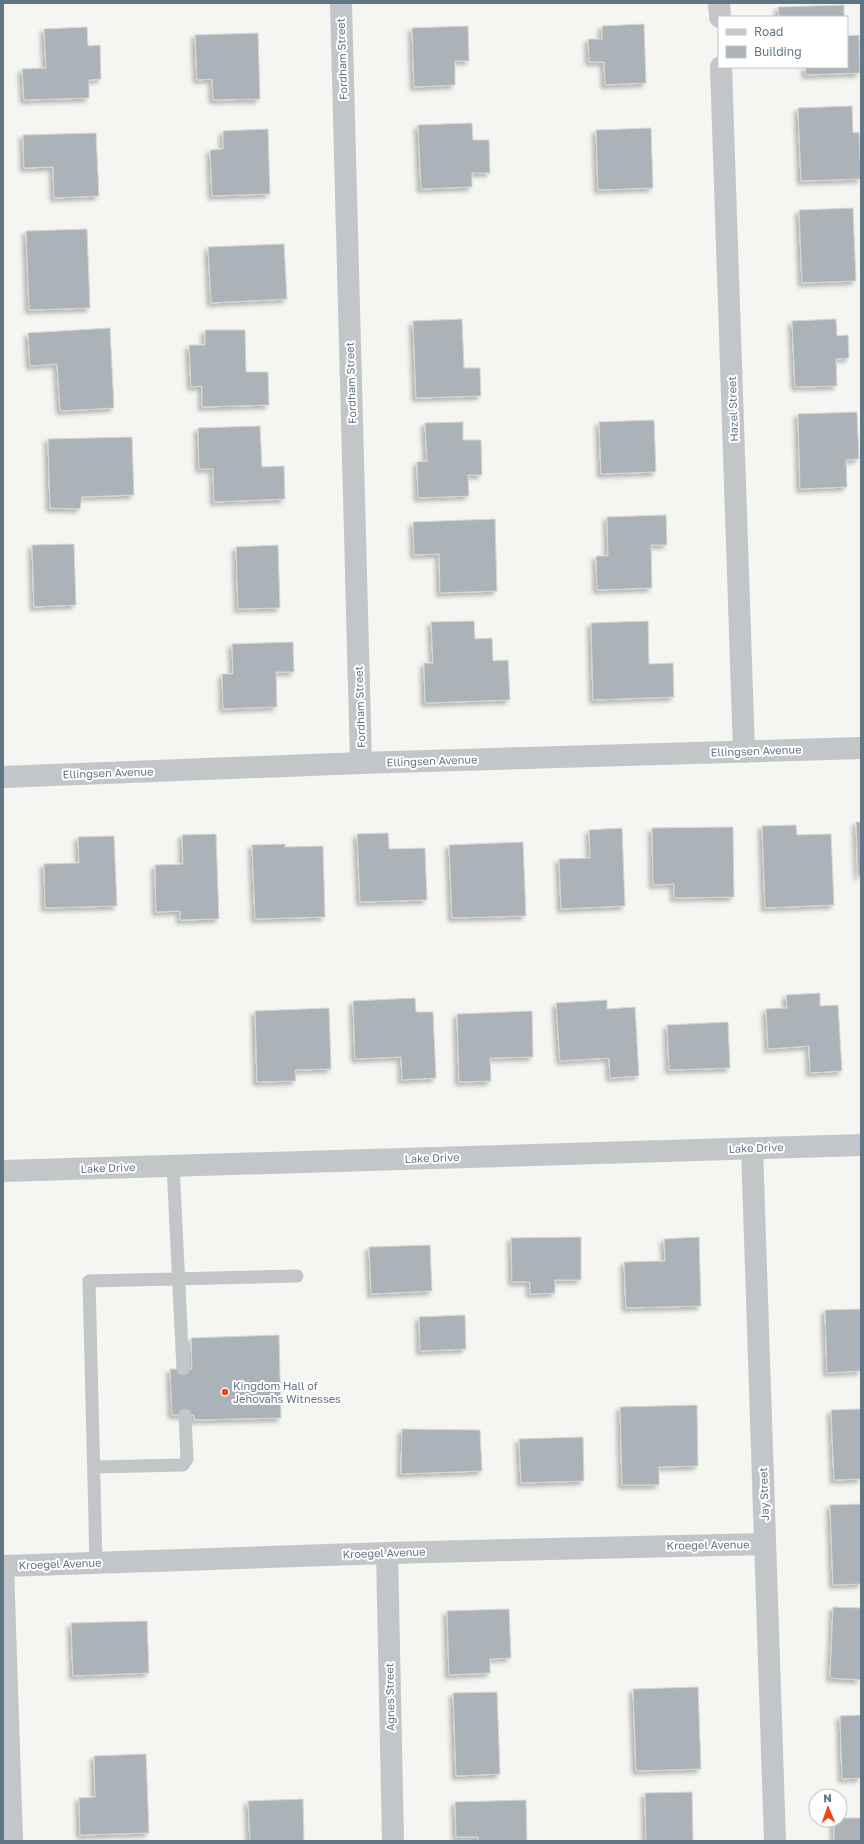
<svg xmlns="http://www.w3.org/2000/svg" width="864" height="1844" font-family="'Golos Text',sans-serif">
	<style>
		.building { fill: #abb3b8; stroke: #d6d6d4; filter: url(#shadow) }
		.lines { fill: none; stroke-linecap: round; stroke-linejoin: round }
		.service { stroke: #c2c6c9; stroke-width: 13 }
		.minor { stroke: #c2c6c9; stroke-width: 22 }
		.tertiary { stroke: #c2c6c9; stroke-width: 22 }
		.poi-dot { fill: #ea481b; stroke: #fff; stroke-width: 1.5 }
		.labels { text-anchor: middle; stroke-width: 4; stroke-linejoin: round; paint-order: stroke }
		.street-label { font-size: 11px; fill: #627583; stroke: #fff }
		.poi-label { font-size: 11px; fill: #627583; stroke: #fff; text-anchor: start }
	</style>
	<defs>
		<filter id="shadow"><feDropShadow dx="-3.5" dy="3.5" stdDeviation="2" flood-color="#0004"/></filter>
	</defs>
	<rect width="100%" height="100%" fill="#f5f5f1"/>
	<path class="building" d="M844 5V17H779L778 7Z
		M644 24 646 83 605 85 604 62H589L588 39H602V26Z
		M468 26 469 61H455V85L414 87 412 28Z
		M87 27 88 46 100 45 101 79 89 80V98L24 100 22 69 46 68 44 29Z
		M258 33 260 99 213 100 212 79 197 80 195 35Z
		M859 35 860 73 806 75 805 67H847V36Z
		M852 106 853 133 859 132 861 179 801 181 798 108Z
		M472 123 473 140H489L490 173H472V187L421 189 418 125Z
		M651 128 653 188 598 190 596 130Z
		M268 129 270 194 212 196 210 150 223 149V131Z
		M96 133 99 196 54 198 53 167 24 168 23 135Z
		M853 208 856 281 802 283 799 210Z
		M87 229 90 308 29 310 26 231Z
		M284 244 287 299 211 303 208 247Z
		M462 319 464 368H480L481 396 416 398 413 321Z
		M836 319 837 336 848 335 849 358 836 359 837 386 795 387 792 321Z
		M110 328 114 408 60 411 57 364 30 366 28 333Z
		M205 330H245L246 372H268L269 405 202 407V386L191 387 189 345H205Z
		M857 412 859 459 846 460 847 487 800 489 798 414Z
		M654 420 656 472 601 474 599 422Z
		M463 422V440H481L482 475H468L469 496 418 498 417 462 427 461 425 423Z
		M260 426 262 467 284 466 285 499 214 502 213 469H199L198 428Z
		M132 437 134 495 82 497 80 509 50 508 48 439Z
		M666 515 667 545H651L652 588 597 590 596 556H608L607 517Z
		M495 519 497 591 440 593 439 554 414 555 413 522Z
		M74 544 76 605 34 607 32 545Z
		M278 545 280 608 238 609 236 547Z
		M474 621 475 639 492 638 493 661 508 660 510 700 425 703 424 663H433L431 622Z
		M648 621 649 664 673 663 674 697 593 700 591 623Z
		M293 642 294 672H276L277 707 223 709 222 674H233L232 644Z
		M856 822H861V876H858Z
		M796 825 797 835 831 834 834 905 765 908 762 826Z
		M733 827 734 897 674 898V884L653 885 652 828Z
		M622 828 625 906 561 909 559 859 590 858 589 830Z
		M388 833 389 849 425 848 427 900 360 902 357 834Z
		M216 834 219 919 180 920V911L156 912 155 865 183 864 182 835Z
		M114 836 117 906 45 908 44 864 79 863 78 837Z
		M523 842 526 916 452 918 449 845Z
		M285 844V847L323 846 325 917 255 919 252 845Z
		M820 993V1006L838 1005 842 1071 810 1073 809 1046 768 1049 766 1009 787 1008 786 995Z
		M415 998 416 1012H433L436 1078 402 1080 401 1057 355 1059 353 1001Z
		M607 1000V1009L635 1007 639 1076 610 1078 609 1058 560 1061 556 1003Z
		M329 1008 331 1069 295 1070 296 1081 257 1082 255 1011Z
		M532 1011 533 1057 490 1058 491 1081 459 1082 457 1014Z
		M728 1022 730 1068 669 1070 667 1025Z
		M581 1237V1280H555V1293L530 1294V1282H512L511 1238Z
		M699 1237 701 1306 626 1308 624 1262 665 1261 664 1239Z
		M430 1245 432 1291 371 1294 369 1247Z
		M861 1309V1371L827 1373 825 1310Z
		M465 1315 466 1349 420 1351 419 1317Z
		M279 1335 281 1418 194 1420V1415H172L170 1369H192L191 1338Z
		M697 1405 698 1466 659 1467V1485H622L620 1407Z
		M861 1409V1479L834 1480 831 1410Z
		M402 1429 480 1430 482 1471 401 1474Z
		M583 1437 584 1481 521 1483 519 1439Z
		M861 1504V1584L833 1585 830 1505Z
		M833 1607 861 1608V1680L830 1678Z
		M509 1609 511 1658 490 1659V1673L449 1675 447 1611Z
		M147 1621 149 1673 73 1676 71 1623Z
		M698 1687 701 1769 636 1771 633 1689Z
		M497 1692 500 1774 456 1776 453 1693Z
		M861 1715V1778L842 1779 840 1716Z
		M146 1754 149 1833 80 1835 79 1798 95 1797 94 1756Z
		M692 1792 693 1841H646L645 1793Z
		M303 1799 304 1841H250L248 1801Z
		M526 1800 527 1841H478V1837H456L455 1802Z
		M840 1818H861V1841H834V1820H840Z"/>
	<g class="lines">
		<path class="service" d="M173 1165 183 1369
			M94 1467 183 1465 187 1459 185 1415
			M96 1563 89 1281 297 1276"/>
		<path class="minor" d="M341 3 361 763
			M719 3 720 17
			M721 67 744 752
			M3 777 361 763 861 748
			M752 1148 775 1841
			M387 1553 393 1841
			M3 1566 387 1553 765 1544
			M3 1566 12 1841"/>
		<path class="tertiary" d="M3 1171 861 1145"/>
	</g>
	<circle class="poi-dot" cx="225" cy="1392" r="4"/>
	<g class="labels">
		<g class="street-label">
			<text transform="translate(342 59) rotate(-92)" y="4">Fordham Street</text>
			<text transform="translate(351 383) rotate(-92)" y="4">Fordham Street</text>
			<text transform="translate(733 409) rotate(-92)" y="4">Hazel Street</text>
			<text transform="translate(360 707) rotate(-92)" y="4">Fordham Street</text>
			<text transform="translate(756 751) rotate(-2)" y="4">Ellingsen Avenue</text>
			<text transform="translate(432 761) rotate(-2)" y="4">Ellingsen Avenue</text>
			<text transform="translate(108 773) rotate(-2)" y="4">Ellingsen Avenue</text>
			<text transform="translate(756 1148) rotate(-2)" y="4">Lake Drive</text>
			<text transform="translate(432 1158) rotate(-2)" y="4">Lake Drive</text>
			<text transform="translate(108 1168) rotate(-2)" y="4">Lake Drive</text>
			<text transform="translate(764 1494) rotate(-92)" y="4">Jay Street</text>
			<text transform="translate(708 1545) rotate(-1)" y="4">Kroegel Avenue</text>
			<text transform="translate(384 1553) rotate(-2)" y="4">Kroegel Avenue</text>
			<text transform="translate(60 1564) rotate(-2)" y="4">Kroegel Avenue</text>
			<text transform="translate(390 1697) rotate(-91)" y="4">Agnes Street</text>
		</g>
		<g class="poi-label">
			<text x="233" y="1390">Kingdom Hall of<tspan x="233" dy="13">Jehovahs Witnesses</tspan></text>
		</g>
	</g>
	<rect width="864" height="1844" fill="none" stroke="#627583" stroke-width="8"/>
	<rect x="718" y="16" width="130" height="52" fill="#ffffff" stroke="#c0c8cd"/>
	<rect x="726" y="29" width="20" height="6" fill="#c2c6c9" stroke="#c0c8cd"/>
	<text x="754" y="36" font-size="12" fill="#627583">Road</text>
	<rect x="726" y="46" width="20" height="12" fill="#abb3b8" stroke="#c0c8cd"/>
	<text x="754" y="56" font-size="12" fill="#627583">Building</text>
	<g transform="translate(828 1808) rotate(358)"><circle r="19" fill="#ffffff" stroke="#c0c8cd"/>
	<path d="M0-3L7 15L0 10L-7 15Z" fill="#ea481b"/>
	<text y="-6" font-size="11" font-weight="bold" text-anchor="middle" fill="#627583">N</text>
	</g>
</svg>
